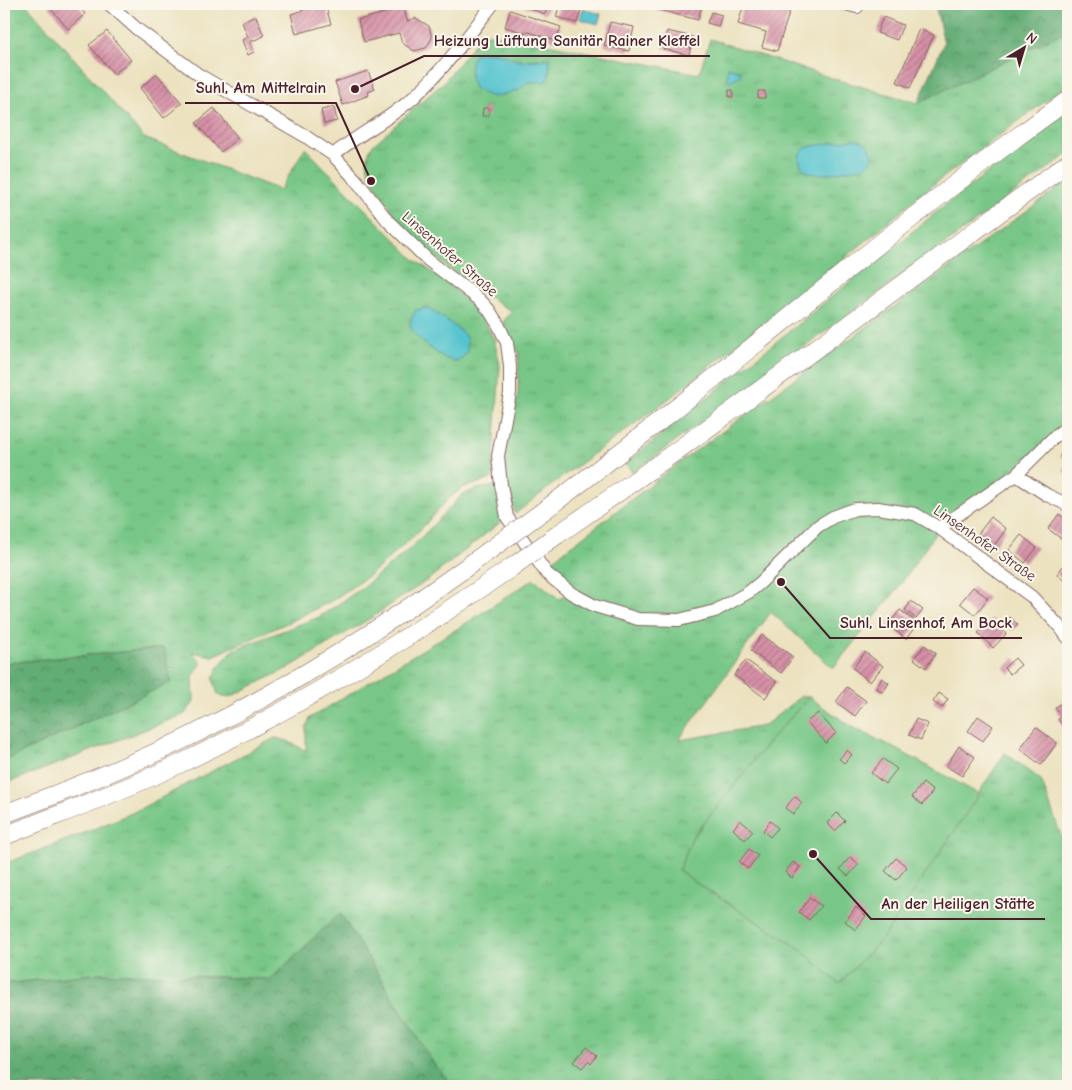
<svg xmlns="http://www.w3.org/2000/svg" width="1072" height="1090" font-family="'Comic Neue',sans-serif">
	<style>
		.grass { fill: url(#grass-tufts); stroke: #62735a; fill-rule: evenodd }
		.forest { fill: url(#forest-crowns); stroke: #566650 }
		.garden { fill: #79c788; stroke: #62735a }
		.water { fill: #57c4cf; stroke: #50727d }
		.building { fill: url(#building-hatch) }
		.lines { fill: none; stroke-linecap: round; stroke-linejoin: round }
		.minor-casing { stroke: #83635f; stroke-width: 14 }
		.highway-casing { stroke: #83635f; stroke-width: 19 }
		.minor { stroke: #fff; stroke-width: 12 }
		.highway { stroke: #fff; stroke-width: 18 }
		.highway-bridge-casing { stroke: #83635f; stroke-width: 19; stroke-linecap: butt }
		.highway-bridge { stroke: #fff; stroke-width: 18 }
		.labels { text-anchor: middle; stroke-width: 4; stroke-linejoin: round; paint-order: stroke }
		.street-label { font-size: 15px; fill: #4a1f2b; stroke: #fbf7ec }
		.leader { fill: none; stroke: #4a1f2b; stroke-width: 2 }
		.callout-dot { fill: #4a1f2b; stroke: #fbf7ec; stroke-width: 2 }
		.callout-label { font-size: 16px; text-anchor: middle; font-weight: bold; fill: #4a1f2b; stroke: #fbf7ec; stroke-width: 4; stroke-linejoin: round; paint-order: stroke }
	</style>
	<defs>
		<pattern id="grass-tufts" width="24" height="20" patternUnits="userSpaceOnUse" patternTransform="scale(1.25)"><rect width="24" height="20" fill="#79c788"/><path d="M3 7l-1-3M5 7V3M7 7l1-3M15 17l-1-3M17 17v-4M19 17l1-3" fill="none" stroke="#6aaa76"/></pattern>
		<pattern id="forest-crowns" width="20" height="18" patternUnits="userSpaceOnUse" patternTransform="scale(1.25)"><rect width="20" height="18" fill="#62ac74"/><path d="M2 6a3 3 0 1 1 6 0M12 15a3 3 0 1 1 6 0" fill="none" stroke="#538b5f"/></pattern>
		<pattern id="building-hatch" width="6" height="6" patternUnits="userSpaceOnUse" patternTransform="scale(1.25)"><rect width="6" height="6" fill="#d691a7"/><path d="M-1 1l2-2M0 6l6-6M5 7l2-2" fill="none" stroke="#b07688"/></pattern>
	</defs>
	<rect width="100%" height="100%" fill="#fbf7ec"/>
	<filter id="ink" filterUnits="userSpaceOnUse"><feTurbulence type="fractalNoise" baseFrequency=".02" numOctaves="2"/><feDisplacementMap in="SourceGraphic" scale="10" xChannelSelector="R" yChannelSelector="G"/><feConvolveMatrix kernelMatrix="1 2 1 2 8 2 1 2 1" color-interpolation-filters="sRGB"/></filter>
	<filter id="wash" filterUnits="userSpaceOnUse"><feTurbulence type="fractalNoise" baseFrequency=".0096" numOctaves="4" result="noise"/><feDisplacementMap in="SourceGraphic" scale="20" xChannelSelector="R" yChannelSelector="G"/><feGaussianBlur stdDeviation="1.12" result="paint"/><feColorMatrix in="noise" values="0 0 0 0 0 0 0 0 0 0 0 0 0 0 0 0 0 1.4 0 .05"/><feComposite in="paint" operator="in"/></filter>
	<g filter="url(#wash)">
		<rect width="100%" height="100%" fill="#ece2c0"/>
		<path class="grass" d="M4 4H26L144 138 280 190 305 148 414 259 451 286 479 313 494 339 500 366 492 479 462 488 449 498 420 530 375 571 333 600 289 622 213 656 192 652 202 662 193 677 194 702 185 714 52 766 4 784V761L171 682 164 648 4 663Z
			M1068 30V84L933 185 810 287 671 397 566 474 515 514 504 469 508 440 518 394 519 353 503 322 512 311C463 284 426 251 389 210L390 207C378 189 358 168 372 146L444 82 483 33 557 46 699 74 710 39 835 79 918 103ZM509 57 519 61 539 59 535 81H527L519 90 494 97Z
			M1068 111V154L633 472 625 464 949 202Z
			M1068 181V426L939 528 896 591 833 668 771 612 679 740 764 726 801 696 809 697 774 736 692 838 679 870 696 883 799 948 839 984 883 938 1005 753 1041 780 1068 855V1086H454L435 1066 340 913 271 979 100 973 4 984V864L82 834 134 812 275 738 288 741 306 751V728L310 718 460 627 534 579 559 599 570 593 569 582 550 562 679 463Z
			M501 485 507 517 429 579 369 619 290 667 230 697 218 695 213 679 219 666 233 650 319 617 362 588 413 546 463 494 477 489Z"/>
		<path class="forest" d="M935 4H1068V30L918 103 944 43Z
			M164 648 171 682 4 761V663Z
			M340 913 435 1066 454 1086H4V984L100 973 271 979Z"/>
		<path class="garden" d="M809 697 852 727 885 743 979 794 883 938 839 984 799 948 696 883 679 870 692 838 774 736Z"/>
		<path class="water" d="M583 9 601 14 598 24 580 19Z
			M481 52 497 53 519 61 550 59 549 77 545 82H527L520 90 494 97 484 94 474 88 470 77 471 62 475 54Z
			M728 67 740 71 741 75 730 81 728 80Z
			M854 139C865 141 869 144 873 155 872 158 871 160 869 162 864 169 852 169 844 171 828 174 795 181 800 153L807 147Z
			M426 308C435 312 460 328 465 336 468 341 467 347 467 353 463 357 460 360 454 361 444 361 410 334 410 325 410 320 414 315 416 310Z"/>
		<g id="blocks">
			<path class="building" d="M47 4H77L85 14 68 29Z
				M305 4H325L331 24 296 34 291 14 307 9Z
				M524 4H549L545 14 523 6Z
				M560 4 581 10 577 23 556 17Z
				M657 4H702L698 20 655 9Z
				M744 4H767L790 10 777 51 762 47 766 32 738 24Z
				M404 8 407 21 415 18 429 26 432 38 426 48 414 51 402 43 399 33 364 42 358 20Z
				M510 10 561 27 556 41 526 31 525 33 505 27Z
				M711 12 722 15 718 26 707 23Z
				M256 16 264 36 250 42 254 52 248 55 242 40 248 37 242 22Z
				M883 17 903 25 897 40 877 33Z
				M610 22 634 27 629 51 604 46Z
				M919 29 934 35 910 88 897 82Z
				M107 31 131 60 114 74 89 45Z
				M667 31 693 37 689 55 663 49Z
				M368 71 375 89 368 92 369 95 343 105 335 82Z
				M157 74 182 103 164 118 140 88Z
				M729 90H733V97H729Z
				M758 91H765V98H758Z
				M334 107 337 121 324 124 321 110Z
				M214 108 238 138 221 152 196 123Z
				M483 108H489V116H482Z
				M1066 446 1068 447V462L1060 456Z
				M1068 462V475L1063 471Z
				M1059 514 1068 521V532L1062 539 1048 529Z
				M991 517 1006 529 994 546 978 534Z
				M1021 535 1037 548 1025 563 1009 550Z
				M1068 560V584L1057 574Z
				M973 587 988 598 975 615 960 603Z
				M911 601 923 610 916 619 905 610Z
				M900 610 918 623 906 639 888 625Z
				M1010 617 1018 625 1012 630 1005 622Z
				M992 619 1006 634 993 648 978 633Z
				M762 635 793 657 781 673 751 651Z
				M924 645 936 653 926 668 914 659Z
				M865 652 883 666 870 682 853 668Z
				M1015 658 1021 665 1010 674 1004 668Z
				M746 660 777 682 765 698 734 675Z
				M882 678 889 683 883 692 876 688Z
				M847 687 866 701 855 716 836 702Z
				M939 693 948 699 942 708 933 702Z
				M1068 697V733L1058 719 1062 717 1055 708Z
				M818 713 836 733 826 743 807 722Z
				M978 716 993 726 983 741 968 731Z
				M916 719 928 724 921 740 909 735Z
				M1036 727 1057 743 1041 765 1020 749Z
				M959 746 975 757 962 776 946 766Z
				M847 750 852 755 844 763 839 759Z
				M883 759 897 769 885 784 871 773Z
				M923 783 933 791 922 805 912 797Z
				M795 796 802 803 793 814 785 808Z
				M837 813 845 821 835 831 827 823Z
				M740 820 753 831 745 840 733 829Z
				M770 821 778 828 770 837 763 831Z
				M749 849 758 856 748 869 739 862Z
				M850 857 859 864 848 876 840 869Z
				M896 858 907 867 896 880 885 871Z
				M793 862 800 867 792 878 785 872Z
				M810 898 821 906 809 920 799 912Z
				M856 907 866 916 855 930 845 921Z
				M586 1047 597 1056 591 1064 588 1061 582 1068 574 1062Z"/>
		</g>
	</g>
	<g filter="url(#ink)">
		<use href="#blocks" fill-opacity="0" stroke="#83635f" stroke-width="1"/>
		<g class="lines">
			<defs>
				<path id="minor" d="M109 4 137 29 199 75 305 136 333 155 356 180 388 221 428 260 480 300 489 310 499 326 507 343 510 366V393L498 456 501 485 507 517 547 574 571 593 595 606 638 619 679 620 715 611 749 592 760 583 818 526 833 517 855 509 878 508 915 514 939 528 1032 597 1060 627 1068 638
					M845 4 857 7
					M333 155C358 134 389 120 414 97 444 69 468 36 493 4
					M1016 475 1047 495 1068 505
					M939 528 1016 475 1053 438 1068 426"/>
				<path id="highway" d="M542 512C721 379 887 229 1068 100
					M557 535C731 416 897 286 1068 163
					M4 814C76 787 148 759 216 723 314 673 405 613 494 547
					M4 836C59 814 115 794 169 769 289 713 403 643 512 567"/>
			</defs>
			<use href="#minor" class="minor-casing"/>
			<use href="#highway" class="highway-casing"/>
			<use href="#minor" class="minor"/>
			<use href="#highway" class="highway"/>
			<defs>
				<path id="highway-bridge" d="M494 547 542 512
					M512 567 557 535"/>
			</defs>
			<use href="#highway-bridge" class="highway-bridge-casing"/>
			<use href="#highway-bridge" class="highway-bridge"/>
		</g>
	</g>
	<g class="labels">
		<g class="street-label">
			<text transform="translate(450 254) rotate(41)" y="5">Linsenhofer Straße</text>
			<text transform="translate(985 543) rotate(35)" y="5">Linsenhofer Straße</text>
		</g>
	</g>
	<path class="leader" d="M355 89L424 56H710M371 181L336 103H185M781 582L830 638H1022M813 854L871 919H1045"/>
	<g class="callout-dot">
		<circle cx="355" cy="89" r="5"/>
		<circle cx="371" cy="181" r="5"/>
		<circle cx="781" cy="582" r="5"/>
		<circle cx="813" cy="854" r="5"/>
	</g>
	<g class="callout-label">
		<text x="567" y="46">Heizung Lüftung Sanitär Rainer Kleffel</text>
		<text x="261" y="93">Suhl, Am Mittelrain</text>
		<text x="926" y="628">Suhl, Linsenhof, Am Bock</text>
		<text x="958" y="909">An der Heiligen Stätte</text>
	</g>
	<rect width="1072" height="1090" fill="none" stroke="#fbf7ec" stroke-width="20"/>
	<g transform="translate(1024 48) rotate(38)" stroke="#fbf7ec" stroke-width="4" paint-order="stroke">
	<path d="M0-4L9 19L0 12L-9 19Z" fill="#4a1f2b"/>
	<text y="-8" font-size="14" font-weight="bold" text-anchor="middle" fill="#4a1f2b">N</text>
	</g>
</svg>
